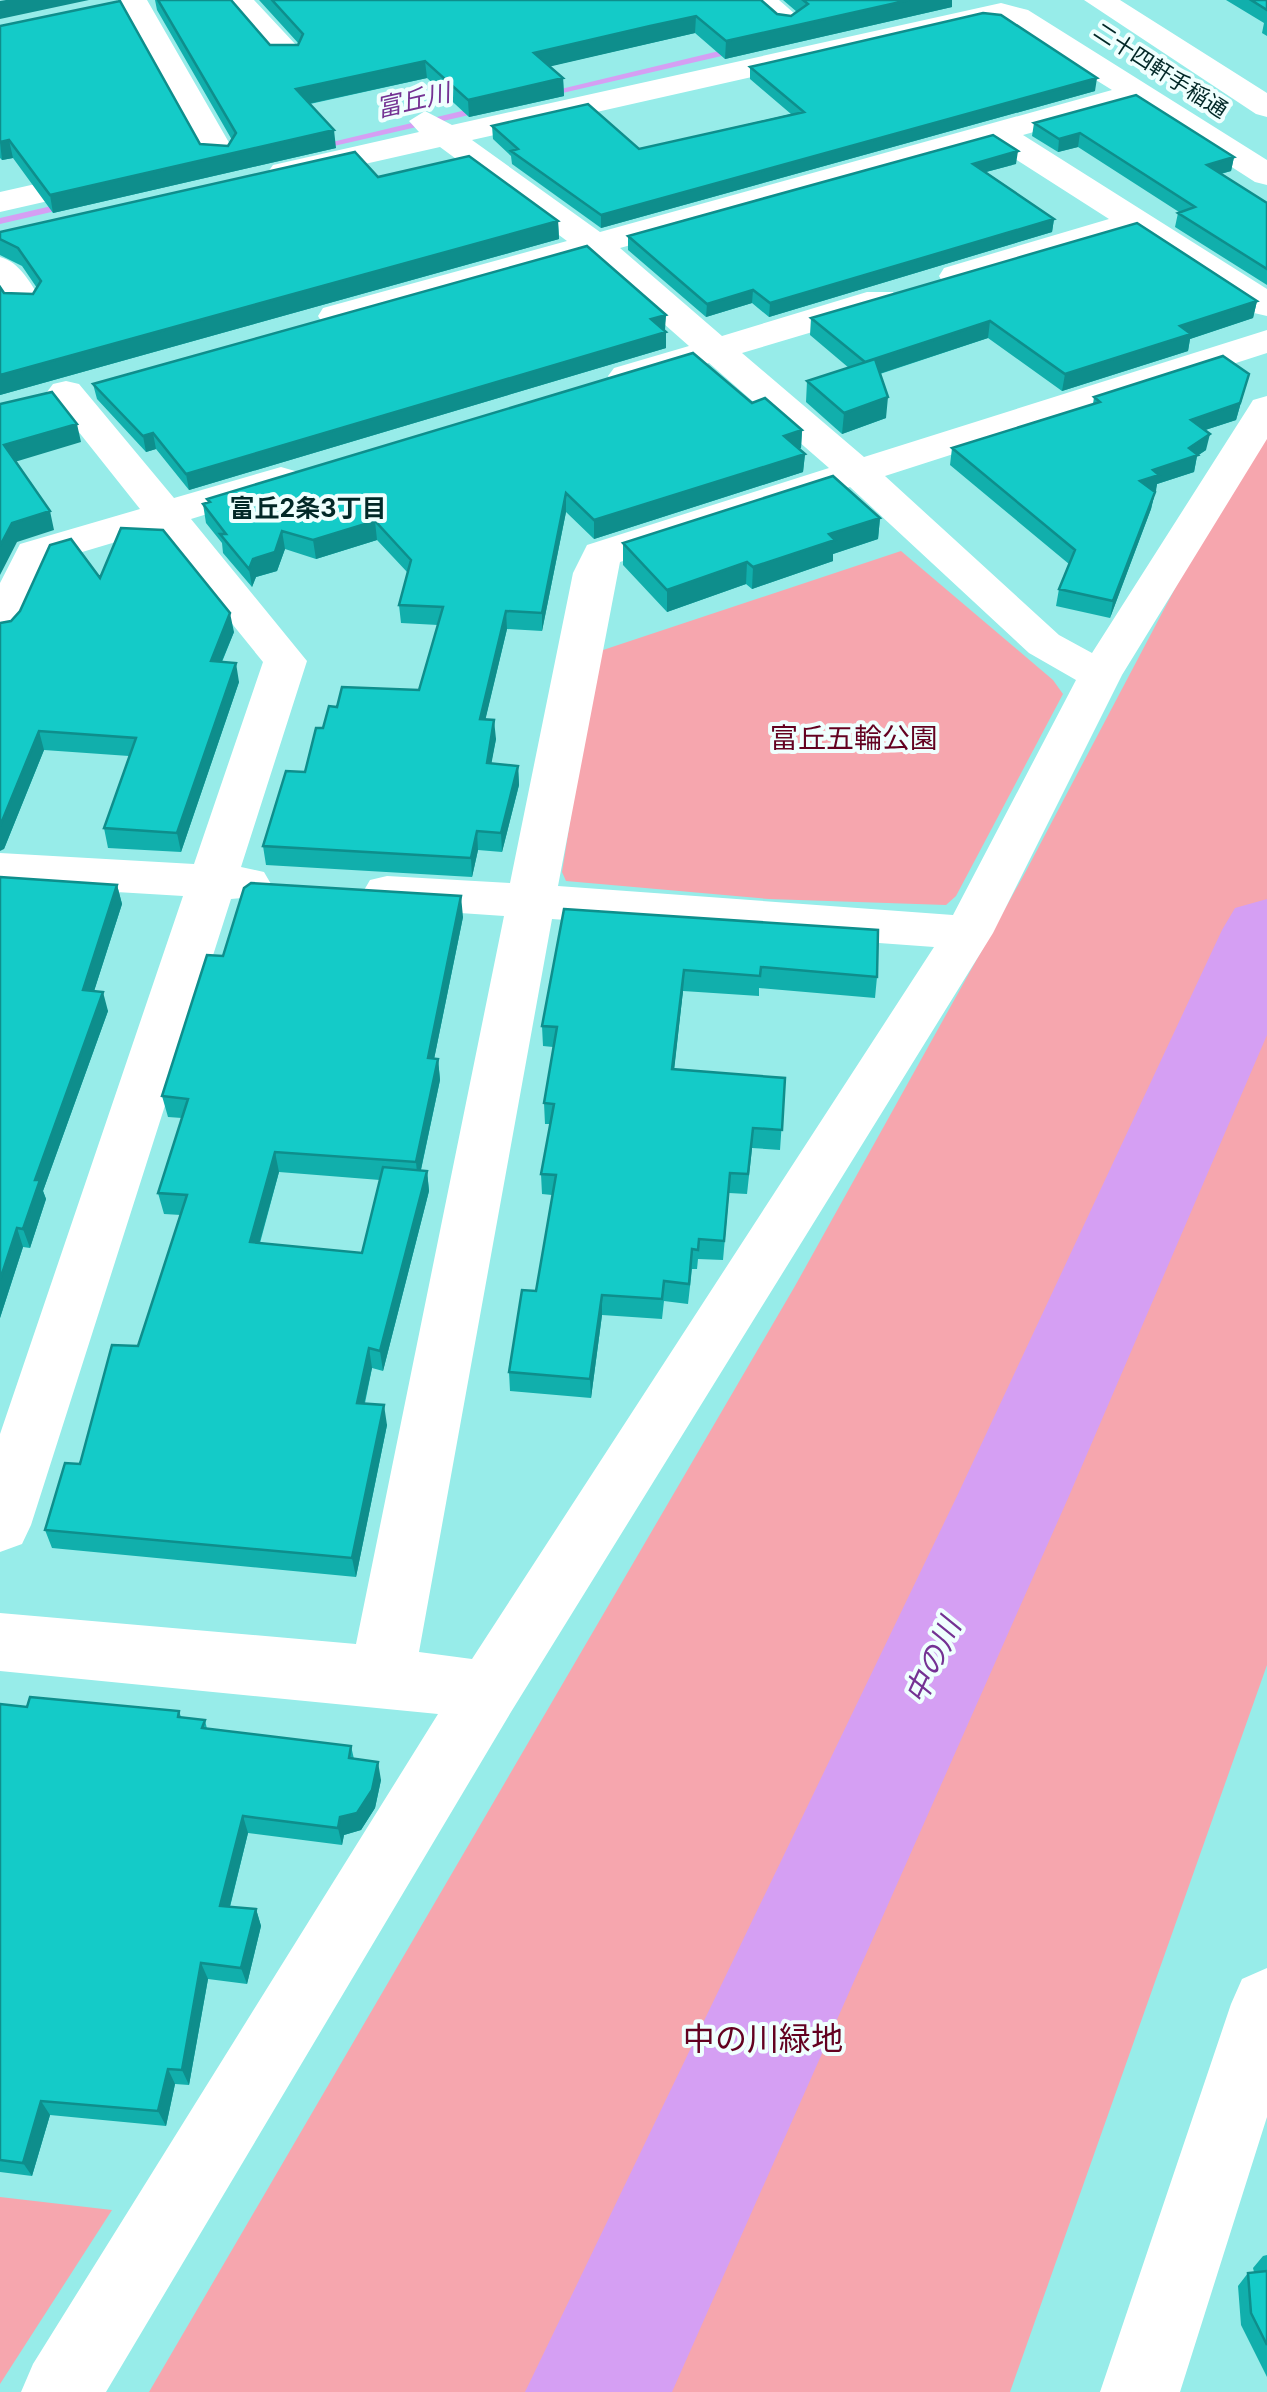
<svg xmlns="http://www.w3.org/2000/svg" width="1267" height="2392" font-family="Inter,'Noto Sans JP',sans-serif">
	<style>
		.green { fill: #f6a6ae }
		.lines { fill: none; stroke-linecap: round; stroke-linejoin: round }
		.stream { fill: #d59ff3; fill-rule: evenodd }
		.river { fill: #d59ff3; fill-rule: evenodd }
		.minor { fill: #fff; fill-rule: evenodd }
		.wall { fill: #11afac; fill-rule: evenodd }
		.shaded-wall { fill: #0e8e8c }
		.building { fill: #14cbc8; stroke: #0e8e8c; stroke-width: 2.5 }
		.labels { text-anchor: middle; stroke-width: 8; stroke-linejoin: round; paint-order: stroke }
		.far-street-label { font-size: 22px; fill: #022827; stroke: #effffe }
		.far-water-label { font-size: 25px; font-style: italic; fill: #743293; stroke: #effffe }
		.far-neighbourhood-label { font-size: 25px; font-weight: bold; fill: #022827; stroke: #effffe }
		.park-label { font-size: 28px; fill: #630120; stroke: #effffe }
		.water-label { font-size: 30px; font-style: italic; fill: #743293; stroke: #effffe }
		.near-park-label { font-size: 32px; fill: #630120; stroke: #effffe }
	</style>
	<rect width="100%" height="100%" fill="#97ece9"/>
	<path class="green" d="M1267 435V1665L1010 2392H149L795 1286 1026 871 1190 560Z
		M901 551 1053 680 1063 694 956 896 946 905 769 899 566 881 562 872 597 652Z
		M0 2197 112 2210 0 2384Z"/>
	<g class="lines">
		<path class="stream" d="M740 46 745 49 743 51 541 98 536 95Z
			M487 105 491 106V110L312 151 307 148Z
			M73 201 78 204 77 206 0 224V218Z"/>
		<path class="river" d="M1267 899V1035L1069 1496 672 2392H525L958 1494 1222 930 1235 908Z"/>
		<path class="minor" d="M117 0H147L235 153 230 160H206Z
			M223 0H254L297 46 302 53 297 60H275Z
			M745 0H779L803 21 788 30 777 27Z
			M1084 0H1120L1267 93V117L1256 114Z
			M1001 3 1028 10 1267 160V185L1255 182 1134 104 1023 135 1267 289V316L1254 313 1132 234 970 284H944L939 276 944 268 1109 219 992 144 620 248 722 336 867 292H893L898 300 893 308 742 353 864 457 1267 330V353L885 476 1059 635 1092 653 1248 408 1253 400 1267 396V439L1122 675 993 933 511 1712 106 2392H21L33 2364 438 1714 0 1671V1613L356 1644 504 916 387 908 370 904 363 892 370 880 387 876 510 883 573 573 587 545 829 468 709 363 627 387 614 384 608 376 614 368 689 346 588 257 349 324H323L318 316 323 308 567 241 440 147 285 182 273 179 268 172 273 165 419 132 409 121 425 111 452 125ZM1001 21 1112 90 600 232 472 140ZM850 487 1029 653 1076 680 953 915 558 886 620 562ZM552 919 934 947 472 1659 419 1652Z
			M111 167 123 170 128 177 123 184 0 212V192Z
			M0 257C20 262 31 284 42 301L37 309H11L0 293Z
			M66 381 79 384 174 498 281 467 295 471 301 479 295 487 191 519 307 661 241 867 264 872 271 884 264 896 231 899 31 1525 22 1544 0 1552V1434L183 896 0 885V853L194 864 263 662 156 530 52 561 22 628 15 637 0 641V583L20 544 140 509 47 392 53 384Z
			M1267 1968V2117L1180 2392H1100L1231 2004 1242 1979Z"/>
	</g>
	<path class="wall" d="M155 0H231L270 45 299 44 259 0H761L777 14 791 16 797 12 783 0H952V7L725 59 695 33 550 66 563 78 564 96 469 117 427 78 310 104 336 148 53 213 13 158 2 160 0 158V26L200 144 228 146 232 140 157 10Z
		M1226 0H1267V36L1262 33 1264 23Z
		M750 67 1095 91 601 228 512 164 511 156 493 139 492 126 639 149 791 114 750 79Z
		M1034 123 1234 157 1231 171 1221 174 1267 203V285L1175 227 1178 213 1179 212 1078 147 1058 152 1032 136Z
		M1016 164 986 172 1054 219 1052 232 769 317 752 303 706 317 628 250V236Z
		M378 177 558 221 559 239 0 395V287L4 293 33 294 37 288 22 266 0 255V232Z
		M1257 301 1253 318 1190 339 1188 351 1062 391 988 338 880 374 886 418 842 434 806 402 807 381 849 368 810 335 811 318Z
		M666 315 664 330 666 332V348L189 490 156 449 146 452 97 399 93 384Z
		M1249 374 1236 420 1205 430 1206 450 1197 456 1194 472 1157 484 1151 509 1110 618 1056 606 1059 589 1069 564 950 465 952 448 1093 404 1094 397Z
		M752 403 802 430 801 448 799 449 805 454 803 472 594 539 566 512 542 631 507 629 485 720 496 739 491 763 518 766 519 785 502 852 478 850 472 877 266 865 263 846 305 772 323 728 337 707 419 690 438 625 401 623 399 605 408 573 377 540 316 559 285 549 277 571 256 577 252 587 223 553 222 543 206 523 203 504 208 503 207 499Z
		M880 518 878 539 833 554V561L752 589 746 584 667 612 623 565V543Z
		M100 578 234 632 222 662 239 682 181 852 108 848 104 828 129 756 44 750 4 849 11 621Z
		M0 877 117 885 122 904 94 991 108 1011 43 1191 46 1199 30 1248 23 1247 0 1318Z
		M564 909 877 977 875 998 759 988V996L683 991 674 1069 785 1078 780 1150 752 1148 747 1194 729 1193 723 1260 698 1259 697 1269H692L688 1304 664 1301 662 1319 602 1315 591 1398 510 1391 509 1372 536 1291 552 1195 542 1194 541 1174 551 1124H545L544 1103 553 1047 543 1046 542 1026Z
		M463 917 434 1059H438L440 1080 421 1170 427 1171 429 1191 383 1371 372 1368 365 1403 387 1425 356 1577 52 1548 45 1530 138 1346 181 1215 164 1214 158 1193 182 1118 168 1117 162 1096 223 956ZM279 1172 380 1180 362 1253 260 1243Z
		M0 1704 27 1707 179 1711 181 1717 205 1720 207 1729 351 1746 354 1759 381 1780 375 1808 361 1830 344 1835 342 1845 248 1833 230 1907 256 1909 261 1926 247 1984 208 1979 189 2085 175 2084 166 2126 50 2115 32 2176 0 2172Z
		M1267 2255V2377L1241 2325 1238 2286 1248 2273 1254 2272 1253 2268 1263 2256Z"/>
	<path class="shaded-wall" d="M6 0H89L0 19V1Z
		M909 0H952V7L725 59 726 41Z
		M696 16 695 33 535 70 534 53Z
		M425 61 427 78 298 106 296 89Z
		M563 78 564 96 469 117 468 100Z
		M1097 78 1095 91 601 228V215Z
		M334 130 336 148 53 213 50 195Z
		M1080 133 1078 147 1058 152 1059 139Z
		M9 140 13 158 2 160 0 142Z
		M1018 151 1016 164 971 176 973 164Z
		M1234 157 1231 171 1204 178 1207 165Z
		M1054 219 1052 232 769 317 770 303Z
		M558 221 559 239 0 395V375Z
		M753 290 752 303 706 317 707 304Z
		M1257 301 1253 318 1190 339 1188 351 1062 391 1065 374 1180 326Z
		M666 315 665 330 651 334V319Z
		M990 321 988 338 863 379 865 362Z
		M666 332V348L189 490 186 474Z
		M1249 374 1236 420 1187 436 1191 420Z
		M888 397 886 418 842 434 844 413Z
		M77 424 81 442 8 464 4 445Z
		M802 430 801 448 783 454 784 436Z
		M153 433 156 449 146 452 143 436Z
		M1210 434 1206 450 1197 456 1194 472 1157 484 1156 491 1137 498 1140 481 1153 470Z
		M805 454 803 472 594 539V520Z
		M1155 492 1151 509 1110 618 1113 601Z
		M566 493V512L542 631V613Z
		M50 511 54 530 17 542 0 575V546L12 523Z
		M880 518 878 539 833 554V561L752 589 753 567 829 534Z
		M375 521 377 540 316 559 313 540Z
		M282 531 285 549 277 571 256 577 252 587 249 569 253 559Z
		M747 562 746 584 667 612V590Z
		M506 611 507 629 481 738 480 719Z
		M230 613 234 632 214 680 211 661Z
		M236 663 239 682 181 852 177 833Z
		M494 720 496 739 488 782 487 763Z
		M39 731 44 750 4 849 0 851V826Z
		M518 766 519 785 502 852 501 833Z
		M477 831 478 850 472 877 471 858Z
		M117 885 122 904 88 1010 83 990Z
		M461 896 463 917 430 1079 428 1058Z
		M684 970 683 991 672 1089V1069Z
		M103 992 108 1011 43 1191 46 1199 30 1248 23 1229 35 1180Z
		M438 1059 440 1080 418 1183 416 1162Z
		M275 1152 279 1172 254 1262 250 1242Z
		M427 1171 429 1191 383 1371 380 1351Z
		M17 1228 23 1247 0 1318V1280Z
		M602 1295V1315L591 1398 590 1379Z
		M369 1348 372 1368 360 1422 357 1403Z
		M384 1405 387 1425 356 1577 352 1558Z
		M378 1762 381 1780 375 1808 361 1830 344 1835 342 1845 338 1828 340 1817Z
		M243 1816 248 1833 226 1922 220 1906Z
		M256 1909 261 1926 247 1984 241 1968Z
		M201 1963 208 1979 189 2085 182 2070Z
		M168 2069 175 2084 166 2126 158 2111Z
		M41 2101 50 2115 32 2176 23 2163Z"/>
	<path class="building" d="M158 0H231L270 45H298L303 34 272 0H761L777 14 791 16 808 4 803 0H909L726 41 696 16 650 26 534 53 563 78 468 100 425 61 296 89 334 130 50 195 9 140 0 142V26L120 1 200 144 228 146 236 133Z
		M1251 0H1267V10Z
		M983 13 1001 15 1097 78 601 215 511 151 518 149 492 126 588 104 639 149 804 112 750 67Z
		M1136 95 1234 157 1207 165 1267 203V269L1178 213 1195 207 1080 133 1059 139 1034 123Z
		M993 135 1018 151 973 164 1054 219 770 303 753 290 707 304 628 236Z
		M355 152 378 177 469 156 558 221 0 375V287L4 293 33 294 41 281 18 248 0 239V232Z
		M1137 223 1257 301 1180 326 1191 334 1065 374 990 321 865 362 811 318Z
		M587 246 666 315 651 319 666 332 186 474 153 433 143 436 93 384Z
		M693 353 752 403 765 398 802 430 784 436 805 454 594 520 566 493 542 613 506 611 480 719 494 720 487 763 518 766 501 833 477 831 471 858 263 846 286 771 305 772 316 728H323L329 706 337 707 342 687 419 690 443 607 399 605 411 560 375 521 313 540 282 531 275 552 253 559 249 569 220 534H226L203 504 210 502 207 499Z
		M1223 356 1249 374 1240 403 1191 420 1210 434 1189 448 1198 455 1153 470 1159 475 1140 481 1155 492 1113 601 1059 589 1075 550 952 448 1100 402 1094 397Z
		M875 359 888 397 844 413 807 381Z
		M52 392 77 424 4 445 50 511 12 523 0 546V404Z
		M833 476 880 518 829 534 835 540 753 567 747 562 667 590 623 543Z
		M121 528 163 530 230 613 211 661 236 663 177 833 104 828 136 738 39 731 0 826V623L11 621 20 611 50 545 71 539 100 578Z
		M0 877 117 885 83 990 103 992 35 1180H40L23 1229 17 1228 0 1280Z
		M251 883 461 896 428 1058 438 1059 416 1162 275 1152 250 1242 362 1253 383 1167 427 1171 380 1351 369 1348 357 1403 384 1405 352 1558 45 1530 65 1463 80 1464 112 1345 138 1346 187 1195 158 1193 188 1099 162 1096 207 955 223 956 244 888Z
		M564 909 878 930 877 977 761 967 760 976 684 970 672 1069 785 1078 782 1130 753 1128 748 1174 730 1173 724 1241 699 1239 698 1250 692 1249 689 1284 664 1281 662 1299 602 1295 590 1379 509 1372 522 1290 536 1291 556 1175 541 1174 554 1104 544 1103 557 1027 542 1026Z
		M30 1697 179 1711 178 1717 205 1720 202 1728 351 1746 349 1758 378 1762 372 1790 357 1813 340 1817 338 1828 243 1816 220 1906 256 1909 241 1968 201 1963 182 2070 168 2069 158 2111 41 2101 23 2163 0 2160V1704L27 1707Z
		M1267 2271V2345L1251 2313 1248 2273Z"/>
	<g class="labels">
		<g class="far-street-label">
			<text transform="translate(1161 70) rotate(33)" y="8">二十四軒手稲通</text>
		</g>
		<g class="far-water-label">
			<text transform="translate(413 100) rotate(-13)" y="9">富丘川</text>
		</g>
		<g class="far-neighbourhood-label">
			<text x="308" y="517">富丘2条3丁目</text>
		</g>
		<g class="park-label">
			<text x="854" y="748">富丘五輪公園</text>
		</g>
		<g class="water-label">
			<text transform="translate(933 1661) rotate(-65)" y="10">中の川</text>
		</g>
		<g class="near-park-label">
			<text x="763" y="2050">中の川緑地</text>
		</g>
	</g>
</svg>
